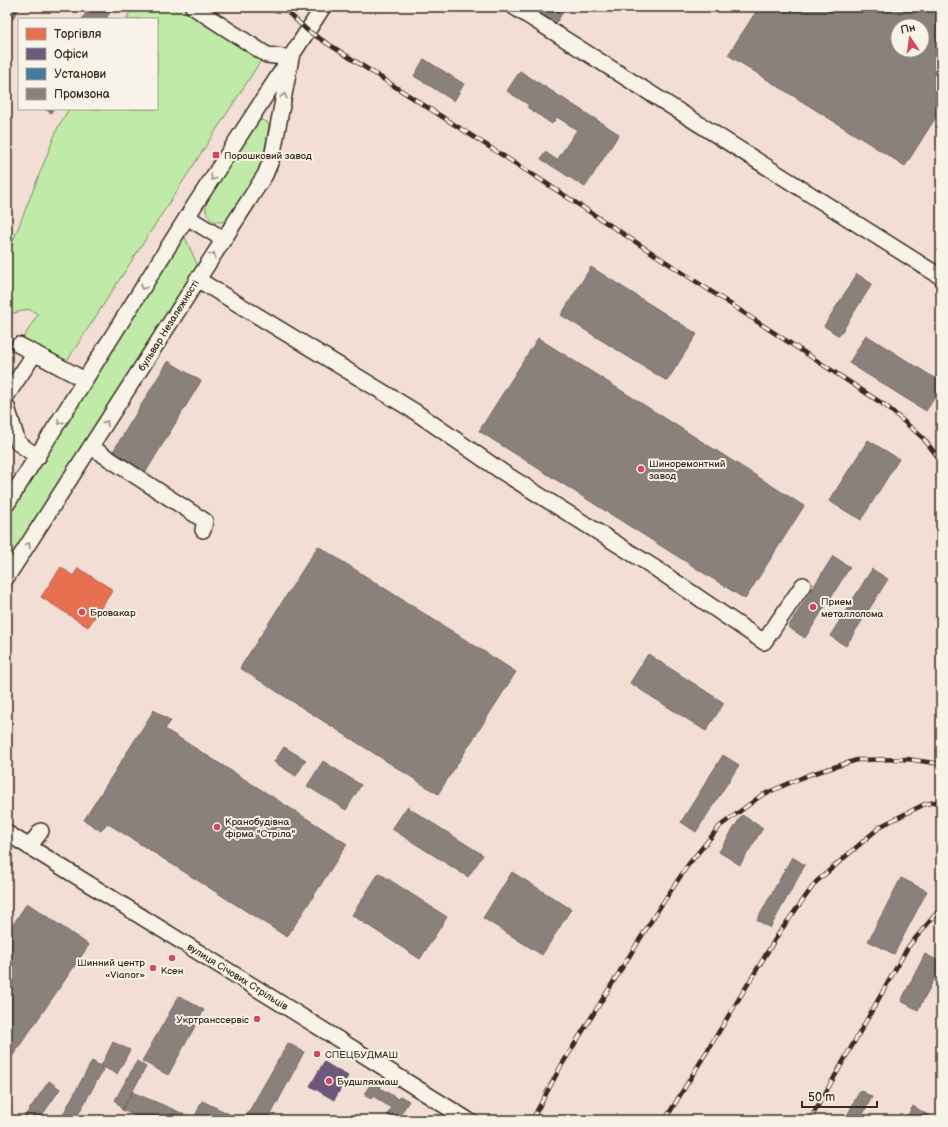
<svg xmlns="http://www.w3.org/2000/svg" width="948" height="1127" font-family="'Balsamiq Sans',sans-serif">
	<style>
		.built { fill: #f2ded5; fill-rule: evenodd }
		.green { fill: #bfeaa7; stroke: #7d8a62 }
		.shops { fill: #e76f51; stroke: #b35a42 }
		.offices { fill: #6d597a; stroke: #5e4b5e }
		.public { fill: #457b9d; stroke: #426377 }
		.industry { fill: #8a817c; stroke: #726760; fill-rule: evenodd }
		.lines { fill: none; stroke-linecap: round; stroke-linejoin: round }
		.minor-casing { stroke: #3b2a1e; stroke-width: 18 }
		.minor { stroke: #f7f3e8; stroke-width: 15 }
		.rail-casing { stroke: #3b2a1e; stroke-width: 4.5 }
		.rail { stroke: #f7f3e8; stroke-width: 3; stroke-dasharray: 9; stroke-linecap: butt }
		.oneway { stroke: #998e83 }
		.poi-dot { fill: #d1495b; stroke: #f7f3e8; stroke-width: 1.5 }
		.labels { text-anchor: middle; stroke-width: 4; stroke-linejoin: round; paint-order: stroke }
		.poi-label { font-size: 10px; fill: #3b2a1e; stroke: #f7f3e8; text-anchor: start }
		.street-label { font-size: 10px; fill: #3b2a1e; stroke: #f7f3e8 }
	</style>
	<rect width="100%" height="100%" fill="#f7f3e8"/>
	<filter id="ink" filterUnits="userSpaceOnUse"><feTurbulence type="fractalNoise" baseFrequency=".025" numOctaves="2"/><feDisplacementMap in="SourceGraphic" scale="8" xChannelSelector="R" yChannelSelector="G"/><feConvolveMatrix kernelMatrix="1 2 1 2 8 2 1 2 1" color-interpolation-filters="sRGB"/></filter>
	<g filter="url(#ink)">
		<path class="built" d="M7 7H941V1120H7ZM19 19H157V109H19ZM898 26H922V50H898Z"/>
		<path class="green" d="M133 7H190L264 56 65 364 22 340 38 314 28 309 7 315V256L58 127 69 109H157V19H126Z
			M261 120 267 122 269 125 262 166 230 218C216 229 200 216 208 200L257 122Z
			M184 235 198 266 7 564V517Z"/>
		<path class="shops" d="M61 567 73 576 78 568 113 590 88 627 41 597Z"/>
		<path class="offices" d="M324 1062 348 1076 334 1100 310 1086Z"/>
		<path class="public" d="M7 205 11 207 7 214Z"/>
		<path class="industry" d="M7 7H20L7 28Z
			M101 7H113L106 19H82L89 8 97 13Z
			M545 7H566L553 28 538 18Z
			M759 7H941V109L905 166 728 55ZM898 26H922V50H898Z
			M424 59 464 84 454 101 414 76Z
			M520 71 619 134 585 187 541 159 545 152 557 160 577 130 557 117 552 124 527 107 529 105 507 91Z
			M45 109H53L51 113Z
			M591 267 697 334 667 381 561 315Z
			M857 274 872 284 839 336 824 326Z
			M866 335 941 382V388L926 411 849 363Z
			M538 338 804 506 745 599 479 431Z
			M168 361 201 381 142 478 109 458Z
			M868 440 899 459 861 520 829 501Z
			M318 546 516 672 438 794 240 668Z
			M833 556 850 567 805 638 788 627Z
			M872 569 888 579 846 646 830 636Z
			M648 654 724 703 706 731 630 683Z
			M154 710 171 721 165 729 347 844 287 937 107 823 101 831 84 820Z
			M284 747 306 760 296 776 274 762Z
			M723 755 739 765 696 832 681 822Z
			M323 761 361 785 346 810 307 786Z
			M407 807 483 855 468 877 392 829Z
			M742 815 763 828 740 865 719 852Z
			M792 857 805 865 770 928 757 920Z
			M512 872 571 909 542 955 483 918Z
			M379 873 447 917 420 959 352 915Z
			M901 878 927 891 894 954 868 941Z
			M27 903 89 945 7 1064V934Z
			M925 954 941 962V966L918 1010 901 1001Z
			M179 996 204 1010 168 1075 142 1061Z
			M113 1042 130 1050 117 1074 101 1066Z
			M288 1043 304 1052 268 1120H244Z
			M92 1061 104 1068 75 1120H65L61 1118Z
			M137 1061 146 1067 122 1110 115 1100Z
			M374 1079 382 1085 380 1088 398 1099 400 1096 409 1101 397 1120 387 1115 391 1108 373 1096 371 1099 364 1094Z
			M49 1081 60 1089 39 1120H22Z
			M860 1090 872 1097 860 1120H859L848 1114Z
			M132 1092 175 1110 171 1120H145L122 1110Z
			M202 1101 242 1120 194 1119Z
			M913 1106 931 1117 929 1120H905Z
			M175 1110 194 1119 197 1120H171Z
			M107 1114 120 1120H104Z"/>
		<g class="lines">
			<defs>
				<path id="minor" d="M193 7 267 55 291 58
					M514 7 941 277
					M187 217 223 239
					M197 279 414 411 501 471 652 566 764 642 803 585
					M19 345 85 380
					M7 395 35 353
					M7 407 18 443 38 457
					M91 447 205 521 203 530
					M7 504 187 217 323 7
					M7 577 265 175 272 158 291 58
					M7 833 468 1120
					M29 847 41 831"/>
			</defs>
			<use href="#minor" class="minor-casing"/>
			<use href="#minor" class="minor"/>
			<defs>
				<path id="rail" d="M282 7 308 31 538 178 886 406 923 438 941 461
					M532 1120 561 1066 658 910 688 865 720 826 762 795 808 775 857 760 907 759 941 764
					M665 1120 779 933 816 882 881 826 925 804 941 801
					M810 1120 908 947 941 908"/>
			</defs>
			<use href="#rail" class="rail-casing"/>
			<use href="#rail" class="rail"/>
		</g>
		<defs><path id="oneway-chevron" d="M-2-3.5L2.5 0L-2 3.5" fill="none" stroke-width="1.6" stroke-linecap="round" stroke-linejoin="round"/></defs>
		<g class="oneway">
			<use href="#oneway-chevron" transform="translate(284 96) rotate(-79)"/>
			<use href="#oneway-chevron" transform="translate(213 178) rotate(123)"/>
			<use href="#oneway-chevron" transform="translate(213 255) rotate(-58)"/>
			<use href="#oneway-chevron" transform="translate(143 287) rotate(122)"/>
			<use href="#oneway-chevron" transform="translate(60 422) rotate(122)"/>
			<use href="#oneway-chevron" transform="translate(106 423) rotate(-58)"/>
			<use href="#oneway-chevron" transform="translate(28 545) rotate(-57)"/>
		</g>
	</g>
	<g class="poi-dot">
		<rect x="212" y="151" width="8" height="8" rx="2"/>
		<circle cx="641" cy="469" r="4"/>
		<circle cx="813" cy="607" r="4"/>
		<circle cx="82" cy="612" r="4"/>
		<circle cx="217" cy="827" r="4"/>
		<circle cx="172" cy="958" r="4"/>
		<circle cx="153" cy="968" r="4"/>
		<circle cx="257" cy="1019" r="4"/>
		<circle cx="317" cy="1054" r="4"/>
		<circle cx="329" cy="1081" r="4"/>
	</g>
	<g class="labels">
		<g class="poi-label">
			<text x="224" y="159">Порошковий завод</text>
			<text x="649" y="467">Шиноремонтний<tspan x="649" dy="12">завод</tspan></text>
			<text x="821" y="605">Прием<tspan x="821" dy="12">металлолома</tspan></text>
			<text x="90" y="616">Бровакар</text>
			<text x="225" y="825">Кранобудівна<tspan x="225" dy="12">фірма "Стріла"</tspan></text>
			<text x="145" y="966" text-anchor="end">Шинний центр<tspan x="145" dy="12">«Vianor»</tspan></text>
			<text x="172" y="974" text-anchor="middle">Ксен</text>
			<text x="249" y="1023" text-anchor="end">Укртранссервіс</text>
			<text x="325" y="1058">СПЕЦБУДМАШ</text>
			<text x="337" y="1085">Будшляхмаш</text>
		</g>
		<g class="street-label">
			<text transform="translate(168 325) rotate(-58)" y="4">бульвар Незалежності</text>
			<text transform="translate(238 976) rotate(32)" y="4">вулиця Січових Стрільців</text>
		</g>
	</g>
	<rect width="948" height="1127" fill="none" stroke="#f7f3e8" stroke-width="24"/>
	<rect x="12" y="12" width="924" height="1103" fill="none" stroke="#3b2a1e" stroke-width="1.5" filter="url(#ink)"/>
	<rect x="18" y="18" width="140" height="92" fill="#f7f3e8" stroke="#aca397"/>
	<rect x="26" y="28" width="20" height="12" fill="#e76f51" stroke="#aca397"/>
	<text x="54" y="38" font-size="12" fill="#3b2a1e">Торгівля</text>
	<rect x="26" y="48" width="20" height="12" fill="#6d597a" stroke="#aca397"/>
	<text x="54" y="58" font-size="12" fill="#3b2a1e">Офіси</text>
	<rect x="26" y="68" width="20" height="12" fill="#457b9d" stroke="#aca397"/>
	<text x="54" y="78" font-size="12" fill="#3b2a1e">Установи</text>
	<rect x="26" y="88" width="20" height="12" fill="#8a817c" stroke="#aca397"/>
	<text x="54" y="98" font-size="12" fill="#3b2a1e">Промзона</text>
	<g transform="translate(910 38) rotate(347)"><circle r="19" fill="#f7f3e8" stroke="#aca397"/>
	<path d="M0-3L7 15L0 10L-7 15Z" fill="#d1495b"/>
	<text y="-6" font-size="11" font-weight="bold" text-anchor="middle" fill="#3b2a1e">Пн</text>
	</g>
	<path d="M802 1101v6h75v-6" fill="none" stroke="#3b2a1e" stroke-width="2"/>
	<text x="808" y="1101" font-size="12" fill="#3b2a1e" stroke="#f7f3e8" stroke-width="3" paint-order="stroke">50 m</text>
</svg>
